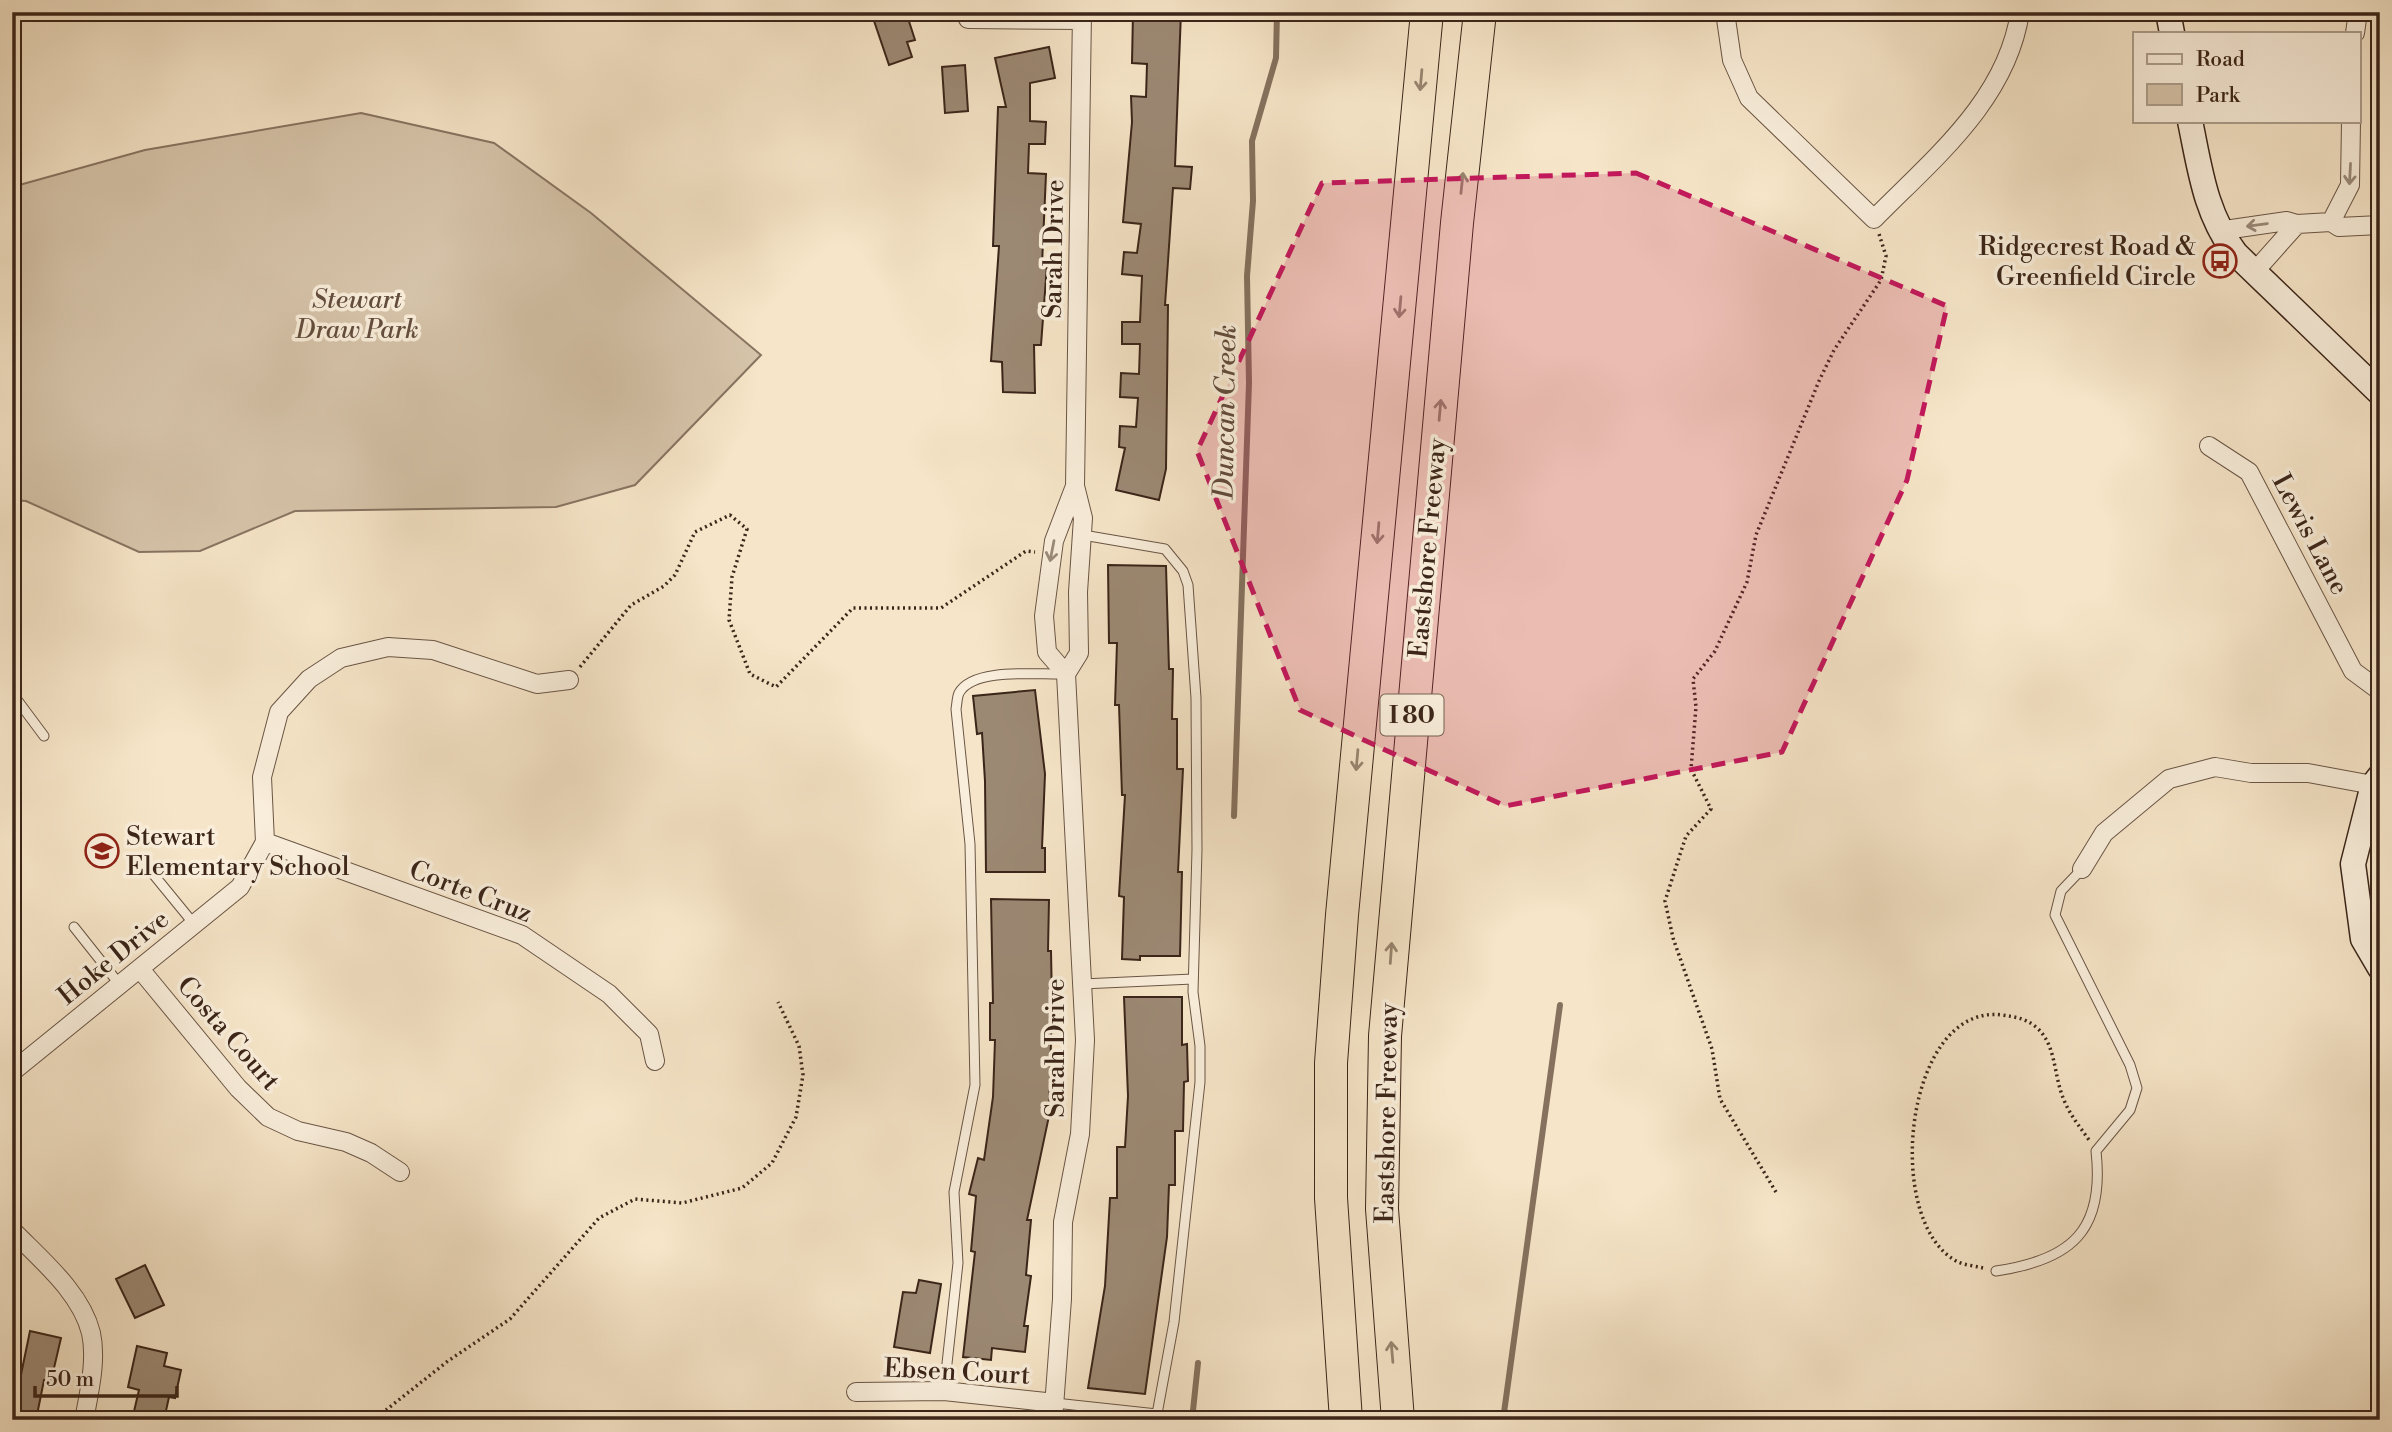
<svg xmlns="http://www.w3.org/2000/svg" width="2392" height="1432" font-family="'Libre Bodoni',serif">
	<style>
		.green { fill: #d6c4aa; stroke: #887462; stroke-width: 2 }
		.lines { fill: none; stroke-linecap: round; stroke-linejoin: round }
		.stream { stroke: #85715e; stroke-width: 6 }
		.building { fill: #9c8974; stroke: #3b2519; stroke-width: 2 }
		.lane-casing { stroke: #6a5545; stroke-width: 11 }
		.street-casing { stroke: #6a5545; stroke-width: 20 }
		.secondary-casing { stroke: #3b2519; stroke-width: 27 }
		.highway-casing { stroke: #3b2519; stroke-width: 34 }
		.path { stroke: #3b2519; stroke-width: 3.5; stroke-dasharray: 2 3.5; stroke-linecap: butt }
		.lane { stroke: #f9eedb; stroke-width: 9 }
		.street { stroke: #f9eedb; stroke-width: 18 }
		.secondary { stroke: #f9eedb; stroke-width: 24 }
		.highway { stroke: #f6e5c8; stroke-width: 32 }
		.oneway { stroke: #988570 }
		.oneway2 { stroke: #9a8a7a }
		.marked { fill: #c2185b; fill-opacity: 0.2; stroke: #c2185b; stroke-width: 5; stroke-dasharray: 14 9; stroke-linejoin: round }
		.labels { text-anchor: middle; stroke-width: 7; stroke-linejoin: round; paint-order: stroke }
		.shield { fill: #f9eedb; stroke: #746153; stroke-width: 2 }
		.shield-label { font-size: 24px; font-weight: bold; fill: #3b2519 }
		.poi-label { font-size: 26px; fill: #3b2519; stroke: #f9eedb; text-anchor: end }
		.street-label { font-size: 26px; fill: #3b2519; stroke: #f9eedb }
		.park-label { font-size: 26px; font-style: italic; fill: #624d3d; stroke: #f9eedb }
		.water-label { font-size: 28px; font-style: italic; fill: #604b3c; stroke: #f9eedb }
	</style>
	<rect width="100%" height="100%" fill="#f6e5c8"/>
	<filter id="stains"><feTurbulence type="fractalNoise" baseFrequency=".00286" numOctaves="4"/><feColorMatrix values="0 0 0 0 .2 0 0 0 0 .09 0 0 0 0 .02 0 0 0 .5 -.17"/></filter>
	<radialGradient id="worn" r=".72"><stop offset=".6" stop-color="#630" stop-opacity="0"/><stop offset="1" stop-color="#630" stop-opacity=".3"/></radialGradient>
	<path class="green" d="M361 113 494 143 591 213 761 355 635 485 556 507 295 511 200 551 139 552 26 501 12 500V187L145 150Z"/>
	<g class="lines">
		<path class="stream" d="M1234 816 1249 383 1247 276 1253 201 1252 141 1276 58 1277 12
			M1192 1420 1198 1363
			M1503 1420 1560 1005"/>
	</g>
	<path class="building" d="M871 12H906L915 40 907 42 912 57 889 65Z
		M1133 12H1181L1175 166 1192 167 1190 189 1173 188 1165 305H1168L1166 469 1159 500 1116 490 1125 448 1119 447 1120 426 1136 427 1138 398 1120 397 1121 373 1139 374 1140 344H1122V322H1140L1142 276 1122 274 1124 252 1137 253 1141 224 1123 222 1132 122 1131 96 1146 97 1147 64 1132 63Z
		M1049 47 1055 78 1030 83V121L1046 122 1045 144H1029L1028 173 1046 174 1042 265H1047L1041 345H1034L1035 393 1003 392 1002 362 991 361 999 246H993L998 107H1006L995 58Z
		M965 65 968 111 945 113 942 67Z
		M1108 565 1166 566 1169 669H1173L1172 719H1177V769H1183L1178 872H1182L1180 956H1140V960L1122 959 1124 897 1119 896 1125 795H1122L1119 705H1115L1117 643H1109Z
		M1035 690 1045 774 1042 848H1045V872H986L985 781 982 733 977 734 973 696Z
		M991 899 1049 900 1048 951H1051L1052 1004 1049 1116 1027 1220H1031L1026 1275 1031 1276 1024 1326H1028L1025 1352 992 1348 991 1360 963 1357 975 1252 971 1251 976 1196 969 1194 978 1158 984 1160 993 1097 995 1040H990V1003H993Z
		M1124 997H1182V1045L1187 1044 1188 1081 1184 1082 1183 1131H1175V1185H1169L1167 1237 1145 1394 1088 1388 1105 1286 1110 1198H1117V1147H1125L1128 1096Z
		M145 1265 164 1305 135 1318 116 1279Z
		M919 1280 941 1284 930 1353 894 1347 903 1292 916 1293Z
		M30 1331 61 1338 51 1381 44 1380 36 1420H12V1393L17 1394Z
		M137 1346 167 1353 164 1366 181 1370 175 1398 169 1397 164 1420H132L139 1390 128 1387Z"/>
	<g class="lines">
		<defs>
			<path id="lane" d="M1083 535 1165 549 1183 571 1188 585 1196 698 1197 850 1193 992 1200 1046V1082L1174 1322 1157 1414
				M12 693 44 736
				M149 869 194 924
				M74 927 120 985
				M1082 984 1193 979
				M1996 1271C2071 1260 2105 1231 2096 1151L2130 1110 2137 1088 2130 1065 2055 915 2061 891 2082 869
				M944 1391 958 1263 954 1192 975 1085 970 844 956 709C957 704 957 697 959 693 973 667 1038 675 1064 674
				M1055 1403 1157 1414 1158 1418"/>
			<path id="street" d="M1725 12 1732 60 1749 98 1874 219C1933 159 2007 100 2020 12
				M968 19 1081 20
				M2355 33 2358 12
				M2331 222 2350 185 2351 121
				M2218 231 2287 221 2297 224 2331 222 2339 227 2380 225
				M2256 270 2297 224
				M2209 446 2249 472 2353 671 2380 691
				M1075 486 1054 541 1044 616 1047 652 1066 674 1079 653 1078 592 1083 518 1075 486 1082 12
				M265 842 522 935 609 994 649 1034 655 1061
				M265 842 262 777 279 712 309 679 341 658 388 647 433 650 537 684 569 680
				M2082 869 2104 833 2169 779 2215 767 2251 773H2308L2373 785
				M140 969 238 1088 268 1117 298 1131 346 1142 371 1153 400 1172
				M12 1072 240 887 265 842
				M12 1230C40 1259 81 1292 91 1333 97 1360 89 1393 84 1420
				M856 1392 944 1391 1055 1403
				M1053 1420 1062 1299 1063 1222 1080 1134 1085 1040 1066 674"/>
			<path id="secondary" d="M2168 12 2172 33
				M2190 121C2200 169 2205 214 2236 254L2380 393
				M2380 776 2373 785 2353 864 2363 939 2380 968"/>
			<path id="highway" d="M1346 1420 1331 1198V1063L1342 915 1427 12
				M1398 1420 1382 1209 1385 1036 1457 223 1480 12"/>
		</defs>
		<use href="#lane" class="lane-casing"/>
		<use href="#street" class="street-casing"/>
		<use href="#secondary" class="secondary-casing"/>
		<use href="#highway" class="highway-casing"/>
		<path class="path" d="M580 667 631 605 664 586 675 575 695 532 730 515 747 529 732 577 729 620 750 674 776 687 853 608H941L1026 551 1035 552
			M1776 1192 1720 1099 1712 1049 1673 938 1665 901 1686 836 1711 809 1691 769 1696 707 1693 679 1715 651 1747 582 1756 535 1819 381 1834 350 1881 280 1886 256 1879 234
			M1983 1268C1975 1266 1965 1265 1958 1262 1881 1223 1905 1002 2002 1015 2015 1017 2025 1018 2036 1027 2057 1045 2053 1075 2064 1100 2070 1115 2080 1127 2089 1140
			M366 1420 386 1410 448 1361 510 1319 599 1218 635 1199 682 1203 742 1188 772 1163 796 1117 803 1075 799 1046 778 1002"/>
		<use href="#lane" class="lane"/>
		<use href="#street" class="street"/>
		<use href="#secondary" class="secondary"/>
		<use href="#highway" class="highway"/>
	</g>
	<defs><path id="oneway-shaft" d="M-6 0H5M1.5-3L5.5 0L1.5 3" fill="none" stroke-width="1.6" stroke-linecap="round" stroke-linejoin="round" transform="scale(1.75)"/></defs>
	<g class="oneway">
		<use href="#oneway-shaft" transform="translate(1421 80) rotate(95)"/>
		<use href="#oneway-shaft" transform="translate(1462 183) rotate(-84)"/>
		<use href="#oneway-shaft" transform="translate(1400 307) rotate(95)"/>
		<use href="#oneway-shaft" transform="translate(1440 410) rotate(-85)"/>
		<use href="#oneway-shaft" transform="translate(1378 533) rotate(95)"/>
		<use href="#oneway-shaft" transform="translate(1357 760) rotate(95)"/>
		<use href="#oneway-shaft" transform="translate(1391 953) rotate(-86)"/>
		<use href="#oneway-shaft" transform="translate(1392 1352) rotate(-95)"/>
	</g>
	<g class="oneway2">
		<use href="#oneway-shaft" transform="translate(2350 174) rotate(93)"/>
		<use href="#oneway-shaft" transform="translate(2257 225) rotate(172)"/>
		<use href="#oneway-shaft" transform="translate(1052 551) rotate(101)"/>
	</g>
	<path class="marked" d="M1636 173 1947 306 1907 480 1782 752 1505 806 1300 710 1197 451 1322 183Z"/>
	<defs>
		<symbol id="bus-ring" viewBox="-11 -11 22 22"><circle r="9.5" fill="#f9eedb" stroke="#8f2418" stroke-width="1.5"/><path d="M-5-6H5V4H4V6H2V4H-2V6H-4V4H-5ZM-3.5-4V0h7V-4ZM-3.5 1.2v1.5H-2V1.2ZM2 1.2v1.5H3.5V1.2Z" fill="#8f2418"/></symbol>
		<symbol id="school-ring" viewBox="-11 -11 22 22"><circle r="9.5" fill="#f9eedb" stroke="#8f2418" stroke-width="1.5"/><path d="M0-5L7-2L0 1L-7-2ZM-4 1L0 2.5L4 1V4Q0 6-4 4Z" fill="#8f2418"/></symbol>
	</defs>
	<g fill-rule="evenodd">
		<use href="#bus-ring" x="2201" y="242" width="38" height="38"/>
		<use href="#school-ring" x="83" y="832" width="38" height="38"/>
	</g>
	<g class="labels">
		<rect class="shield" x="1380.5" y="694.5" width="63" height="41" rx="5"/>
		<g class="shield-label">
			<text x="1412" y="723">I 80</text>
		</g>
		<g class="poi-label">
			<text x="2196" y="255">Ridgecrest Road &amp;<tspan x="2196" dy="30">Greenfield Circle</tspan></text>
			<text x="126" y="845" text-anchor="start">Stewart<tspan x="126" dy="30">Elementary School</tspan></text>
		</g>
		<g class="street-label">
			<text transform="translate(1053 249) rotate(-89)" y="9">Sarah Drive</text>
			<text transform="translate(2311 534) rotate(62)" y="9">Lewis Lane</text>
			<text transform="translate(1427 548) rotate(-85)" y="9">Eastshore Freeway</text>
			<text transform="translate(471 891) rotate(21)" y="9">Corte Cruz</text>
			<text transform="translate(113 957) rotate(-39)" y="9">Hoke Drive</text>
			<text transform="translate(229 1033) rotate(49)" y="9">Costa Court</text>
			<text transform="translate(1055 1048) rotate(-90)" y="9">Sarah Drive</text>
			<text transform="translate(1386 1113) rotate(-89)" y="9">Eastshore Freeway</text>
			<text transform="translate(957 1371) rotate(3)" y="9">Ebsen Court</text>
		</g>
		<g class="park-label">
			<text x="357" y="308">Stewart<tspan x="357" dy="30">Draw Park</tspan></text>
		</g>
		<g class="water-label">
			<text transform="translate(1224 412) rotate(-89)" y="10">Duncan Creek</text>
		</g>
	</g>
	<rect width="2392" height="1432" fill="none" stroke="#f6e5c8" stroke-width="42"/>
	<rect x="14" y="14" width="2364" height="1404" fill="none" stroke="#3b2519" stroke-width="3.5"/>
	<rect x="21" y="21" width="2350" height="1390" fill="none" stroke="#3b2519" stroke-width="2"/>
	<rect x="2133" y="32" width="228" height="91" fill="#f9eedb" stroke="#ad9e8d" stroke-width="2"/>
	<rect x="2147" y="54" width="35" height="10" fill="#f9eedb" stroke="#ad9e8d" stroke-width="2"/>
	<text x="2196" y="66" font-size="21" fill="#3b2519">Road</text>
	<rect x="2147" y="84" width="35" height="21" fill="#d6c4aa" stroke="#ad9e8d" stroke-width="2"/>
	<text x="2196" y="102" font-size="21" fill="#3b2519">Park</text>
	<path d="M35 1386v10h142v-10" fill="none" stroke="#3b2519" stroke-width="3.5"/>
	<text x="46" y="1386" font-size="21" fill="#3b2519" stroke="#f9eedb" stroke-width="5" paint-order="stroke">50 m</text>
	<rect width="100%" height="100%" filter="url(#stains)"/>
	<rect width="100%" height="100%" fill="url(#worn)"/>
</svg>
